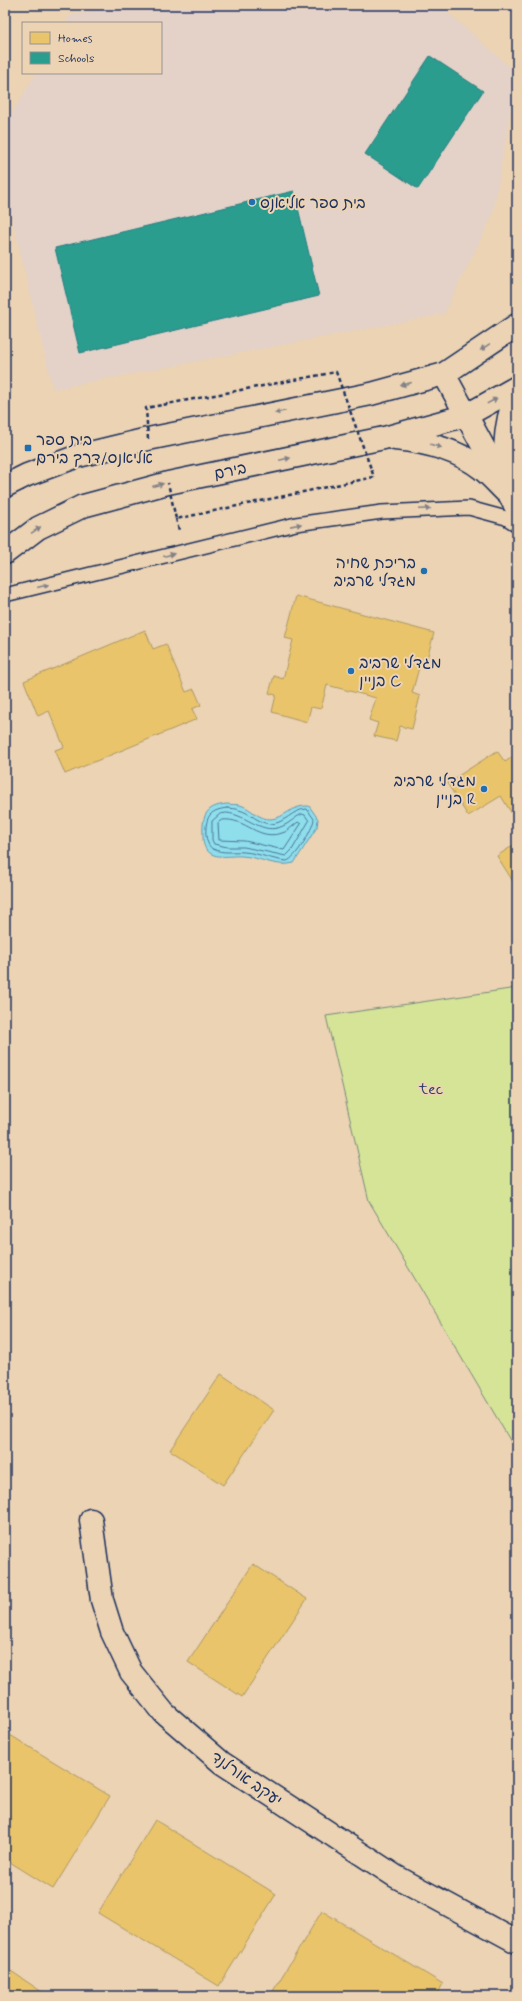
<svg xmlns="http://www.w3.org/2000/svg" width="522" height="2001" font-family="Mynerve,'Playpen Sans Hebrew',sans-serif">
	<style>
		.built { fill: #e4d2c8 }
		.green { fill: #d5e497; stroke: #788a7a }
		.water { fill: #8fdeec; stroke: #6198b3 }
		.homes { fill: #e9c46a; stroke: #ab9766 }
		.schools { fill: #2a9d8f; stroke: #267c80 }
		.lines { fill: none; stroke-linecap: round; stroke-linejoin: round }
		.shore { stroke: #497597; stroke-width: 1 }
		.service-casing { stroke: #1b2f5e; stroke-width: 16 }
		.minor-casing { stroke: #1b2f5e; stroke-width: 25 }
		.tertiary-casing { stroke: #1b2f5e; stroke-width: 25 }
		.path { stroke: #1b2f5e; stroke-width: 2.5; stroke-dasharray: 4 3; stroke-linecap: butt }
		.service { stroke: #ebd3b3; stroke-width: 13 }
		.minor { stroke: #ebd3b3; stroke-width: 22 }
		.tertiary { stroke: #ebd3b3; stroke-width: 22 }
		.path-bridge { stroke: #1b2f5e; stroke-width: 2.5; stroke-dasharray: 4 3; stroke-linecap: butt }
		.oneway { fill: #838188 }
		.poi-dot { fill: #1f6fb2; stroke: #ebd3b3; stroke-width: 1.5 }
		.labels { text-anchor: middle; stroke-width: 4; stroke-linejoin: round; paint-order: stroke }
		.poi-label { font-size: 16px; fill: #1b2f5e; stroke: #ebd3b3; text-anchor: start }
		.street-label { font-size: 16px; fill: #1b2f5e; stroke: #ebd3b3 }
		.park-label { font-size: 16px; fill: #2e4164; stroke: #ebd3b3 }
	</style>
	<rect width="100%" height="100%" fill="#ebd3b3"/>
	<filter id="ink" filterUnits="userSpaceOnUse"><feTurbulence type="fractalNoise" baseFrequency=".025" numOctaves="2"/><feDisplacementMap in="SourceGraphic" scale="8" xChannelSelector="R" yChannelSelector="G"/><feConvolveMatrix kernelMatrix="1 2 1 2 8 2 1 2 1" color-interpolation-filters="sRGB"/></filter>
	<g filter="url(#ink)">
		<path class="built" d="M128 5H439L517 73 493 214 444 314 53 389 5 189V125L36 73H161V23H65L70 15Z"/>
		<path class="green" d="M517 988V1452L369 1201 326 1016Z"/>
		<path class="water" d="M227 804C231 805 236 804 240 805 251 808 259 820 271 819 286 818 290 805 309 806L318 819 317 827 294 863C276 868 260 857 242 856 232 855 214 860 207 850 203 846 203 840 203 835 202 815 206 806 227 804Z"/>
		<path class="homes" d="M296 596 434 633 425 666 420 664 412 693 420 696 412 729 400 726 396 741 374 736 378 723 369 720 376 698 327 685 321 709 311 707 307 722 272 712 276 695 269 693 274 676 283 679 293 640 285 638Z
			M145 630 153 649 166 644 186 692 194 689 201 705 192 709 197 719 65 774 55 750 64 747 49 711 38 716 24 681Z
			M497 751 505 762 517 754V822L501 796 468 816 447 783Z
			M517 843V885L516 886 497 856Z
			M221 1374 274 1410 223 1485 170 1450Z
			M253 1564 307 1599 242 1697 188 1662Z
			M5 1732 110 1796 53 1889 5 1859Z
			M155 1820 276 1894 219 1986 98 1913Z
			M322 1911 443 1984 436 1996H270Z
			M5 1967 48 1996H5Z"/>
		<path class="schools" d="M430 56 483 91 418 189 365 154Z
			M294 191 319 296 80 353 55 248Z"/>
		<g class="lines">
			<path class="shore" d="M227 808C231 809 236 808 239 810 251 813 258 823 270 824 285 824 292 809 307 809L314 819C313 829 296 858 287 861 272 860 259 853 244 852 233 851 223 854 213 849 204 845 204 822 210 815 214 810 221 809 227 808Z
				M227 813C248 815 262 836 283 826 290 823 295 817 302 814L305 815 309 821 292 850 286 856 244 847H227L214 844 212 840V821L220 814Z
				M222 820C247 817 257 843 285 832 290 829 294 825 298 822L301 824 284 850 245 841 219 840 218 823Z"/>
			<defs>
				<path id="service" d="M5 595 296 524 382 512 469 508 506 518 517 525"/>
				<path id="minor" d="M444 374 517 509
					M91 1520 102 1600 112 1632 131 1672 164 1713 222 1763 395 1876 517 1942"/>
				<path id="tertiary" d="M395 439C426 442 457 449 482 469 492 477 500 487 509 495
					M5 486 27 475 78 456 148 439 371 394 444 374 517 325
					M509 495C504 457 502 429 517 392
					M5 553 38 528 83 506 168 483 384 438 467 415 517 387"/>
			</defs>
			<use href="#service" class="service-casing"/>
			<use href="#minor" class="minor-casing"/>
			<use href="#tertiary" class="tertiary-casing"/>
			<path class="path" d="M176 519 179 530"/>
			<use href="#service" class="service"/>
			<use href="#minor" class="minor"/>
			<use href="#tertiary" class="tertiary"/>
			<path class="path-bridge" d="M148 439 146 408 336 372 374 477 176 519 168 483"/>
		</g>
		<defs><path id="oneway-solid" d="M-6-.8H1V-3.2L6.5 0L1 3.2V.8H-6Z"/></defs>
		<g class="oneway">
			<use href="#oneway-solid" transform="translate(485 347) rotate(146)"/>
			<use href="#oneway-solid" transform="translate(406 384) rotate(165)"/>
			<use href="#oneway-solid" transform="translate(492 401) rotate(-29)"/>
			<use href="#oneway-solid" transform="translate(280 412) rotate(168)"/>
			<use href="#oneway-solid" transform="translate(436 446) rotate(16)"/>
			<use href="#oneway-solid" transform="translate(285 459) rotate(-12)"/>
			<use href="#oneway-solid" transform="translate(158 485) rotate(-15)"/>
			<use href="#oneway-solid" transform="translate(425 509) rotate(-3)"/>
			<use href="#oneway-solid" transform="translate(296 525) rotate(-11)"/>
			<use href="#oneway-solid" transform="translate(36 530) rotate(-34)"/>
			<use href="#oneway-solid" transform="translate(169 555) rotate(-14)"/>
			<use href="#oneway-solid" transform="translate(43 586) rotate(-14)"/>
		</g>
	</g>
	<g class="poi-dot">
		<circle cx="252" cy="202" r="4"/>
		<rect x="24" y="444" width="8" height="8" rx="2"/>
		<circle cx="424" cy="571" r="4"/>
		<circle cx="351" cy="671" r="4"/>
		<circle cx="484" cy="789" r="4"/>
	</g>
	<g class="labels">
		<g class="poi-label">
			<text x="260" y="208">בית ספר אליאנס</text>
			<text x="36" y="445">בית ספר<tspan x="36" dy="18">אליאנס/דרך בירם</tspan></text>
			<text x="416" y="568" text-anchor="end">בריכת שחיה<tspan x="416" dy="18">מגדלי שרביב</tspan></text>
			<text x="359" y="668">מגדלי שרביב<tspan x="359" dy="18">בניין C</tspan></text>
			<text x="476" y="786" text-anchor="end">מגדלי שרביב<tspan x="476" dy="18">בניין R</tspan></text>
		</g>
		<g class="street-label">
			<text transform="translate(230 470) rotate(-12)" y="6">בירם</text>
			<text transform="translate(247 1778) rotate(35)" y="6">יעקב אורלנד</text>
		</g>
		<g class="park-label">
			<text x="431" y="1094">tec</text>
		</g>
	</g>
	<rect width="522" height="2001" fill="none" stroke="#ebd3b3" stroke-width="20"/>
	<rect x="10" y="10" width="502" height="1981" fill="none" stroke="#1b2f5e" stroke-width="1.5" filter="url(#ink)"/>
	<rect x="22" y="22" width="140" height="52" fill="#ebd3b3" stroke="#989191"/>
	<rect x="30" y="32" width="20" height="12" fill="#e9c46a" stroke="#989191"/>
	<text x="58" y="42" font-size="12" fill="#1b2f5e">Homes</text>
	<rect x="30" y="52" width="20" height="12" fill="#2a9d8f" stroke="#989191"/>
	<text x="58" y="62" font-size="12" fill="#1b2f5e">Schools</text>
</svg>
